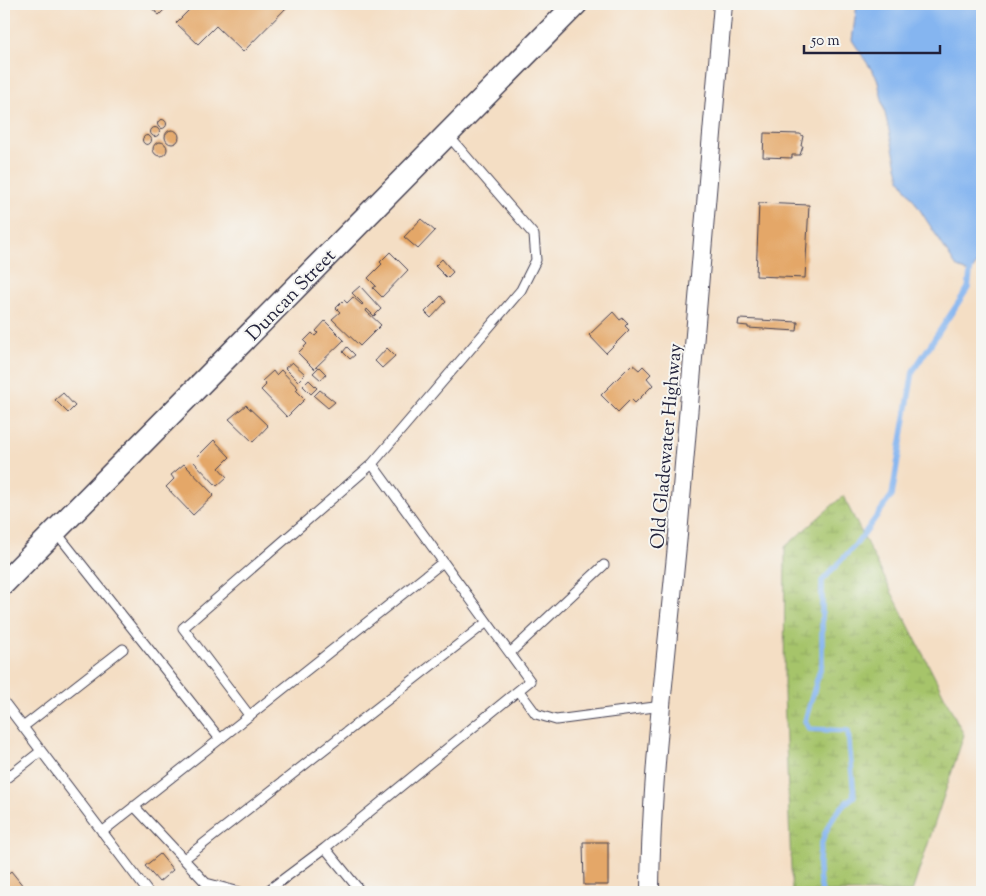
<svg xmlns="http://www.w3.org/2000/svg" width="986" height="896" font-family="'Sorts Mill Goudy',serif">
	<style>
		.wetland { fill: url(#wetland-marsh); stroke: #647353 }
		.water { fill: #85b5f0; stroke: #546c96 }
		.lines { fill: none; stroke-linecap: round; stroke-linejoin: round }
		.stream { stroke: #85b5f0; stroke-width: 5.5 }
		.building { fill: #e4a768 }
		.service-casing { stroke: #423e50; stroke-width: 11 }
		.minor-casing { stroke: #423e50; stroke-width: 20 }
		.tertiary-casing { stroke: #423e50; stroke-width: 25 }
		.service { stroke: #fff; stroke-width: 9 }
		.minor { stroke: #fff; stroke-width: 18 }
		.tertiary { stroke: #fff; stroke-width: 22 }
		.labels { text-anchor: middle; stroke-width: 4; stroke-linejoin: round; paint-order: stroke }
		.street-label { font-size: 19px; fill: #22223b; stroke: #f6f6f2 }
	</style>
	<defs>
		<pattern id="wetland-marsh" width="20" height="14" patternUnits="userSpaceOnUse" patternTransform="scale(1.25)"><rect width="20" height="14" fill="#a6c46b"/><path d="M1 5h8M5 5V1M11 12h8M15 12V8" fill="none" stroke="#8fa85e"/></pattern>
	</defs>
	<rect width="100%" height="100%" fill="#f6f6f2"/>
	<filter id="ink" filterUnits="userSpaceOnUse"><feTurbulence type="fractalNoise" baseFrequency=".02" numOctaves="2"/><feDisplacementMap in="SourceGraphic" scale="10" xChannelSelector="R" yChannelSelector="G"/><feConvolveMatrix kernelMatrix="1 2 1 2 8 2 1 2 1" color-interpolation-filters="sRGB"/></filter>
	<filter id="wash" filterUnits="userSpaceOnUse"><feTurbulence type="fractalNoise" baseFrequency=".0096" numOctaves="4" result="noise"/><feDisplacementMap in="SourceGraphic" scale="20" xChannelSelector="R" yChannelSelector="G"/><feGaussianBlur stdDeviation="1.12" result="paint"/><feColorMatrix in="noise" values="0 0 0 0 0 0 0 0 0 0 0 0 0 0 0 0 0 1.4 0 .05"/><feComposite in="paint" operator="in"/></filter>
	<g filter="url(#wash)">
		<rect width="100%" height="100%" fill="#f4dec4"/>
		<path class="wetland" d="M843 496 964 735 912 892H792L784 693 785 547Z"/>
		<path class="water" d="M857 4H982V256L970 274 956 266 900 179 877 78 852 40Z"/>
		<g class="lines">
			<path class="stream" d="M822 892C813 855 823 820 854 796L848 731 809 729 805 721 822 663V581L858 542 892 495 913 371 968 288 971 266"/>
		</g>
		<g id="blocks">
			<path class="building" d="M147 4H170L159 15Z
				M195 4H290L243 52 216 26 198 44 176 23Z
				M157.5 124a4.5 4.5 0 1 1 9 0a4.5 4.5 0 1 1-9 0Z
				M150.5 132a4.5 4.5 0 1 1 9 0a4.5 4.5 0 1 1-9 0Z
				M165 137a7 7 0 1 1 14 0a7 7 0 1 1-14 0Z
				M764 133 800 134 803 136 801 146H803L800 155H792V158L763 157Z
				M142.5 140a4.5 4.5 0 1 1 9 0a4.5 4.5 0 1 1-9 0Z
				M153 149a7 7 0 1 1 14 0a7 7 0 1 1-14 0Z
				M759 203 809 205 805 278 756 276Z
				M421 219 435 231 418 249 404 237Z
				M390 252 408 270 382 297 373 288 376 286 368 278 382 264 380 262Z
				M442 259 453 272 447 278 435 266Z
				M360 286 381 309 374 316 367 309 366 311 381 325 360 346 332 319 340 312 336 308 344 300 347 303 353 297 362 305 363 304 352 293Z
				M441 296 446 302 431 318 425 312Z
				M613 312 620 320 623 318 628 323 625 326 629 330 606 353 589 335Z
				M739 319 798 322 797 331 748 328V326L738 325Z
				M325 321 344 340 314 369 298 353 307 344 304 341 312 333 315 336 318 333 316 331Z
				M347 347 355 355 350 359 343 352Z
				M387 348 395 356 382 368 375 361Z
				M292 362 305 374 298 381 285 368Z
				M632 364 639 370 643 366 651 374 647 378 653 385 635 403 631 399 618 412 601 395Z
				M319 367 326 374 321 380 313 373Z
				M281 370 298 388 296 390 305 399 287 417 261 390 266 385 262 381 273 371 276 375Z
				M309 380 317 388 311 394 303 386Z
				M320 390 335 402 328 408 314 396Z
				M63 393 75 406 68 413 55 400Z
				M246 405 268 426 253 442 229 419Z
				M214 440 230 457 219 468 227 477 217 486 193 461Z
				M184 464 214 495 193 515 166 487 174 479 171 475Z
				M583 842H608V885H584Z
				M160 854 173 870 159 882 145 866Z
				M11 871 28 892H4V877Z"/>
		</g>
	</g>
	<g filter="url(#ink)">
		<use href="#blocks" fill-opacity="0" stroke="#423e50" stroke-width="1"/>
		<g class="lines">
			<defs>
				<path id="service" d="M56 532 220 739 102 832
					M510 653 604 565
					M519 691 536 714 556 720 662 706
					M4 702 148 892
					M249 715 183 628 372 464 521 290 536 260 534 235 447 134
					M23 727 123 649
					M220 739 443 562
					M4 780 41 751
					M134 806 206 883 240 892
					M325 848 361 892
					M184 859 487 622
					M266 892 325 848 530 681 372 464"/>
				<path id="minor" d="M650 892C651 773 667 653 678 535 694 358 709 181 723 4"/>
				<path id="tertiary" d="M4 583 576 4"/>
			</defs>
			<use href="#service" class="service-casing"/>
			<use href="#minor" class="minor-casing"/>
			<use href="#tertiary" class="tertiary-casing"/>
			<use href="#service" class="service"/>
			<use href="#minor" class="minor"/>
			<use href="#tertiary" class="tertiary"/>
		</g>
	</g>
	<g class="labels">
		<g class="street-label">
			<text transform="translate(290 294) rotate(-46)" y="7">Duncan Street</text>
			<text transform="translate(665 446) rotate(-85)" y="7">Old Gladewater Highway</text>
		</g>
	</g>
	<rect width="986" height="896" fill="none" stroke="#f6f6f2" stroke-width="20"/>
	<path d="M804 45v8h136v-8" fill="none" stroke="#22223b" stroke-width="2.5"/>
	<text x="811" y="45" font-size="15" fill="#22223b" stroke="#f6f6f2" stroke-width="4" paint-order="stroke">50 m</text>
</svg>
